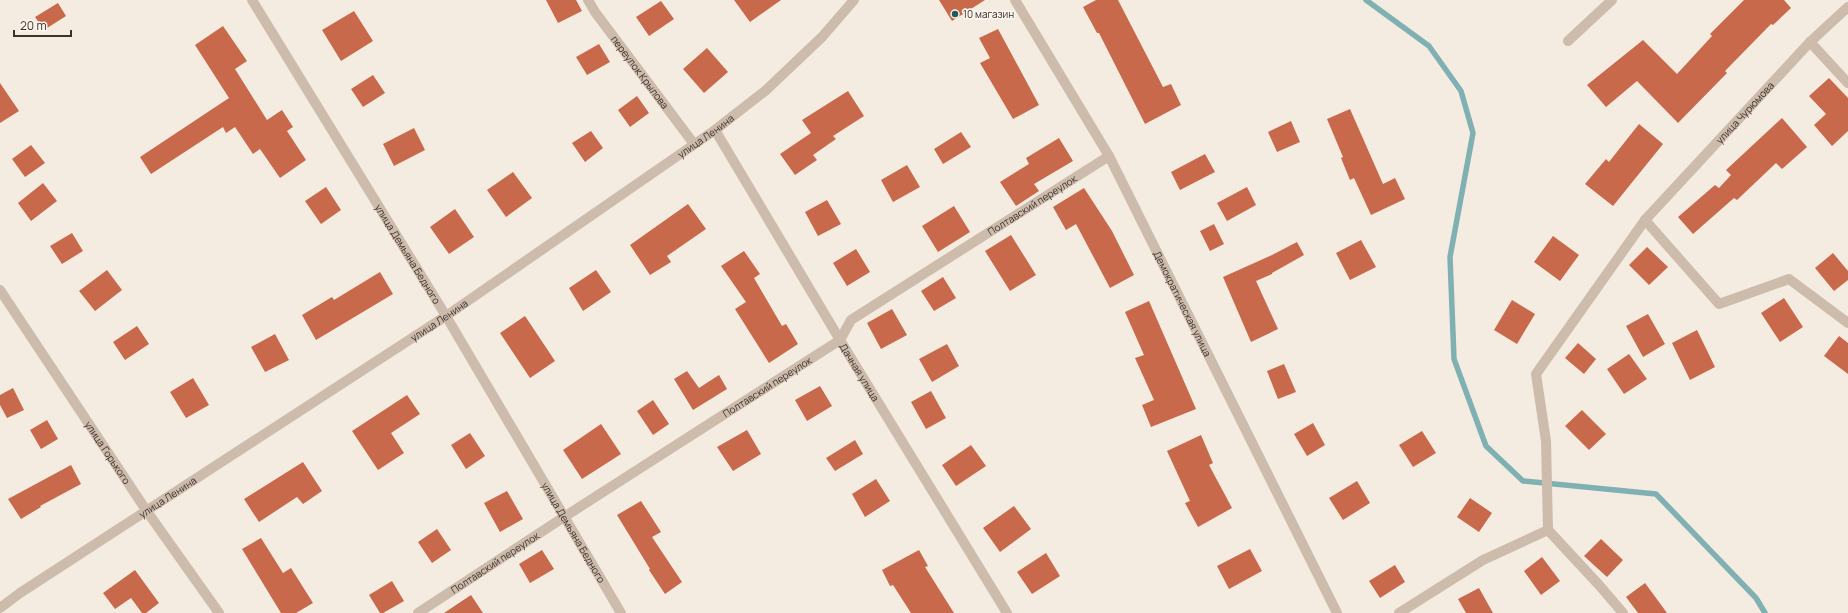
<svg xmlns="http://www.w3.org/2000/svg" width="1848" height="613" font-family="Manrope,sans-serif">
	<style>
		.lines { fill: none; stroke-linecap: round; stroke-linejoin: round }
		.stream { stroke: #7fb0b2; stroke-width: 5.5 }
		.building { fill: #c8694b }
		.minor { stroke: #cdbbac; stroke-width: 10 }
		.poi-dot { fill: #1f5a5e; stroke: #fbf5ee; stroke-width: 1.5 }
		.labels { text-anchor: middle; stroke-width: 3.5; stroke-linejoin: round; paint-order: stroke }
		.poi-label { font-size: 10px; fill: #3b302b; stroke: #fbf5ee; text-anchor: start }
		.street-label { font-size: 10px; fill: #3b302b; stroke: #fbf5ee }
	</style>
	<rect width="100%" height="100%" fill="#f4ebe1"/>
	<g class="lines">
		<path class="stream" d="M1366 0 1429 46 1461 91 1473 133 1450 257 1454 359 1486 446 1523 481 1656 494 1756 598 1765 613"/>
	</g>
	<path class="building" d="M546 0H576L582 11 558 23Z
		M734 0H781L750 22Z
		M939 0H985L952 21Z
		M1096 0H1118L1163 87 1171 84 1181 105 1145 124 1099 33H1097L1083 7Z
		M1744 0H1784L1791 8 1773 25 1771 24 1725 71 1727 73 1678 123 1637 81 1606 107 1587 85 1643 40 1677 74 1712 36 1710 34Z
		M661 1 674 19 649 36 636 17Z
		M58 3 66 16 44 30 35 17Z
		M354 11 373 41 341 61 322 30Z
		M223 26 247 61 235 69 267 120 282 110 293 127 287 131 306 160 280 178 260 149 253 154 235 127 226 133 223 127 151 174 140 157 229 98 195 45Z
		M998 29 1039 105 1013 119 980 63 990 58 979 38Z
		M599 44 610 62 587 75 576 57Z
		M707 48 728 72 704 93 683 69Z
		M373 75 385 93 363 107 351 89Z
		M1829 78 1848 98V131L1832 146 1814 125 1826 114 1809 96Z
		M0 83 19 111 0 123Z
		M848 91 864 116 833 136 836 139 813 155 817 160 795 175 780 154 811 133 802 120Z
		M637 96 649 113 630 127 618 110Z
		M1350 109 1383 184 1395 178 1405 199 1371 215 1354 178 1350 180 1341 158 1343 157 1327 119Z
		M1782 118 1807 147 1782 169 1776 163 1737 200 1734 198 1693 234 1678 217 1715 185 1719 188 1731 175 1726 170Z
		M1291 121 1300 142 1277 152 1268 132Z
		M1639 124 1663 144 1613 206 1585 184 1606 159 1609 162Z
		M414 128 425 150 394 166 383 144Z
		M591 131 603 148 585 162 572 143Z
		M961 132 971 147 943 164 934 149Z
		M1059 138 1073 161 1034 184 1039 191 1016 206 1000 182 1029 164 1026 158Z
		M31 145 45 163 25 177 12 159Z
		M1205 154 1215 172 1180 190 1171 172Z
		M907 165 920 187 893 202 881 180Z
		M513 172 532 198 506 217 487 190Z
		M43 183 57 201 31 221 18 203Z
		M326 187 341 210 321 224 305 201Z
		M1247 187 1256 205 1227 221 1217 203Z
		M1084 188 1112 231 1134 275 1110 288 1076 224 1066 230 1053 207Z
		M827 200 841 224 818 236 805 212Z
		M688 204 706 229 667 256 671 262 650 275 630 245Z
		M954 206 970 232 938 252 922 226Z
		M455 209 474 237 449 254 430 227Z
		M1214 224 1224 244 1210 251 1200 231Z
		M72 233 83 251 62 264 50 246Z
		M1011 235 1036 275 1010 291 985 251Z
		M1553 236 1579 255 1560 281 1534 262Z
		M1361 240 1376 267 1350 280 1336 253Z
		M1297 242 1304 255 1272 273V274L1256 281 1278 329 1251 342 1223 277 1272 255Z
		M1647 247 1668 267 1649 285 1629 265Z
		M856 249 870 272 847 286 833 263Z
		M744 251 760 274 754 278 782 326 786 324 798 344 769 363 735 309 746 302 721 266Z
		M1833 253 1848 271V280L1834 291 1815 268Z
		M107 270 122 290 95 311 79 291Z
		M596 270 611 292 583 311 569 288Z
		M380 272 393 294 316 340 302 315 332 297 334 300Z
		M943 277 956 298 934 311 921 291Z
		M1784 298 1803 327 1780 342 1761 313Z
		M1512 300 1535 314 1517 344 1494 330Z
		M1149 301 1196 409 1151 427 1142 405 1154 400 1135 358 1144 355 1125 312Z
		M892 309 907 335 881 349 867 323Z
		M1648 314 1665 344 1643 357 1626 326Z
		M525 316 555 361 530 378 500 333Z
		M137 326 149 344 125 360 113 342Z
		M1697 330 1715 367 1690 380 1672 343Z
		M275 334 289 360 265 372 251 347Z
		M1839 336 1848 343V374L1824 356Z
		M1578 343 1596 359 1584 374 1565 358Z
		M947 344 959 366 932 382 919 359Z
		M1629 354 1647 379 1624 394 1607 369Z
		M1284 364 1296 392 1278 399 1267 371Z
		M687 371 699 388 719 375 727 389 693 410 674 379Z
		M193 378 209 405 186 418 170 392Z
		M820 386 832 406 807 421 795 400Z
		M13 388 24 410 7 418 0 405V395Z
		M931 391 946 418 926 429 911 402Z
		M407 395 420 414 391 433 404 453 378 470 352 431Z
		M653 400 669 424 653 435 637 411Z
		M1582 410 1606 434 1589 450 1565 426Z
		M47 420 58 439 41 449 30 430Z
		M1313 423 1325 445 1307 456 1294 434Z
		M601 424 621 454 582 479 563 450Z
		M747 430 761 454 733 471 717 447Z
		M1422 431 1436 453 1413 467 1399 445Z
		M470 433 485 456 466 469 451 445Z
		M1201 435 1213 463 1209 465 1232 508 1198 527 1185 503 1190 501 1167 451Z
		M855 440 863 454 835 471 826 458Z
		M971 445 986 466 956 486 942 465Z
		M303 462 322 491 303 504 297 497 259 522 244 499Z
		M71 465 81 484 40 506 41 507 21 519 8 499Z
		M876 479 890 501 865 517 852 494Z
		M1357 481 1370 503 1343 520 1329 498Z
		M507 491 523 519 500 532 484 503Z
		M1470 498 1492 513 1479 532 1457 517Z
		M641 501 661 532 652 537 682 582 665 594 649 570 650 569 617 515Z
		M1014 506 1031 529 1000 552 983 528Z
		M437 529 451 550 432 563 418 542Z
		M261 538 283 573 291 568 313 603 296 613H281L242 549Z
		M1601 539 1623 560 1607 577 1584 556Z
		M1250 549 1262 571 1229 589 1217 566Z
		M542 550 554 569 530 583 519 564Z
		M919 550 928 566 925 567 954 613H911L893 585 890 586 882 570Z
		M1046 553 1060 576 1032 594 1017 572Z
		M1542 557 1560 581 1541 595 1524 571Z
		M1395 565 1405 582 1380 598 1369 581Z
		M135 570 159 603 146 613H142L131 598 115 609 103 593Z
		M392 581 404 601 383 613H380L369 595Z
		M1645 583 1667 613H1638L1626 597Z
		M1479 588 1493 613H1466L1458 599Z
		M471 595 483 613H444Z"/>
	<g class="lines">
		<g class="minor">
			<path id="s1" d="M252 0 446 316 621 613"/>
			<path id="s2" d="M588 0 595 12 694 144"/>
			<path id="s3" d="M1015 0 1109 156 1337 613"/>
			<path d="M1568 41 1612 0"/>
			<path d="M1810 42 1848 83"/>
			<path id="s4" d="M715 130 840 340 1007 613"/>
			<path d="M1645 220 1719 304 1789 279 1848 323"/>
			<path id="s5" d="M0 290 146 510 219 613"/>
			<path d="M1548 530 1599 585 1623 613"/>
			<path id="s6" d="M0 608 20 593 446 316 715 130 765 91 822 37 854 0"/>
			<path id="s7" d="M418 613 564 517 840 340 851 320 1109 156"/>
			<path id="s8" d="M1399 613 1483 560 1548 530 1546 441 1536 374 1645 220 1810 42 1848 7"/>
		</g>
	</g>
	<circle class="poi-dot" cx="955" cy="14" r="4"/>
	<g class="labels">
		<g class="poi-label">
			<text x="963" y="18">10 магазин</text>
		</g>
		<g class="street-label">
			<text dy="4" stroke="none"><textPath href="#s2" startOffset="89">переулок Крылова</textPath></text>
			<text dy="4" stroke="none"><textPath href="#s8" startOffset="663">улица Чурюмова</textPath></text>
			<text dy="4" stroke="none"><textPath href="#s6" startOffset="849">улица Ленина</textPath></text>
			<text dy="4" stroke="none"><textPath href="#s7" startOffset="740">Полтавский переулок</textPath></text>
			<text dy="4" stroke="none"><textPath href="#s1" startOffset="298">улица Демьяна Бедного</textPath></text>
			<text dy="4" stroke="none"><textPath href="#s3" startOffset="347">Демократическая улица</textPath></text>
			<text dy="4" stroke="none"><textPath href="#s6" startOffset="525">улица Ленина</textPath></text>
			<text dy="4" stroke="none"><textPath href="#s4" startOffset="282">Дачная улица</textPath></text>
			<text dy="4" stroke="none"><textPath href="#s7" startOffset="416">Полтавский переулок</textPath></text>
			<text dy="4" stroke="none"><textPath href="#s5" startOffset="195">улица Горького</textPath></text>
			<text dy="4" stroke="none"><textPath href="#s6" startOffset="201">улица Ленина</textPath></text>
			<text dy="4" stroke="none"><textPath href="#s1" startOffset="622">улица Демьяна Бедного</textPath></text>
			<text dy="4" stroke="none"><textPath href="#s7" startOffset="92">Полтавский переулок</textPath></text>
		</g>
	</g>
	<path d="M14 30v6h57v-6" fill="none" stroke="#3b302b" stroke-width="2"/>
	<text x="20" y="30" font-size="12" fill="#3b302b" stroke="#fbf5ee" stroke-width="3" paint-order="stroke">20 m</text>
</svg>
